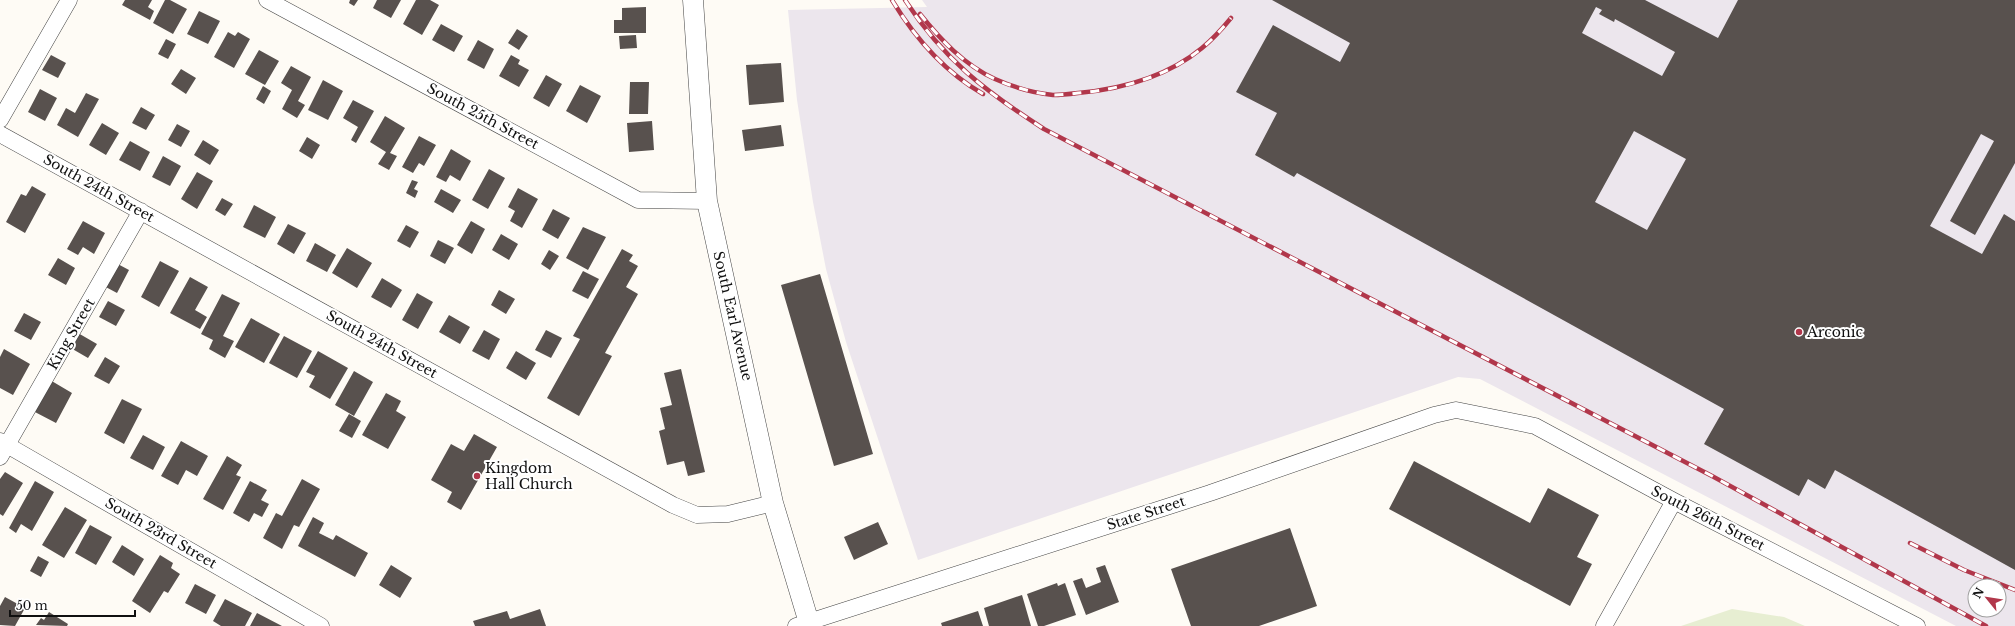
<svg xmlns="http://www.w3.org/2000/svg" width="2015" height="626" font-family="'Libre Baskerville',serif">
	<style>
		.industrial { fill: #ece6ed; fill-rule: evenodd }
		.pitch { fill: #e7eed2 }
		.building { fill: #58514e; fill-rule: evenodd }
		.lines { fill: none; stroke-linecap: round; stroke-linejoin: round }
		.minor-casing { stroke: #434343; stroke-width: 17 }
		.tertiary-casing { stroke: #434343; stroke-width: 21 }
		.minor { stroke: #fff; stroke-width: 16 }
		.tertiary { stroke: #fff; stroke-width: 20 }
		.rail-casing { stroke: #b1374b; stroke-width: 4.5 }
		.rail { stroke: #fff; stroke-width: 3; stroke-dasharray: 9; stroke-linecap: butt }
		.poi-dot { fill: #b1374b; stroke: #fff; stroke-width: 1.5 }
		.labels { text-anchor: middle; stroke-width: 4; stroke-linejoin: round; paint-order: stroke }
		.street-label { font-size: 14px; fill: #101010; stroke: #fff }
		.poi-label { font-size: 14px; fill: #101010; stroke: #fff; text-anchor: start }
	</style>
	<rect width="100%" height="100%" fill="#fefbf5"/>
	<path class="industrial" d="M922 0H2015V626H1956L1480 379 1458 377 918 560 846 342 826 269 813 202 797 100 788 10 927 7ZM1975 586H1999V610H1975Z"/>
	<path class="pitch" d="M1732 609 1784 617 1805 626H1681Z"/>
	<path class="building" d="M125 0H152L148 7 154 11 150 20 122 5Z
		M165 0H170L187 9 173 34 153 23Z
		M350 0H358L354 6 349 3Z
		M377 0H401L391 18 373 8Z
		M416 0H430L439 5 422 35 403 24Z
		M1272 0H1645L1718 38 1738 0H2015V163L1975 235 1950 221 1994 141 1981 134 1930 226 1982 254 2004 214 2015 221V570L1835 470 1825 489 1808 479 1799 496 1704 444 1724 409 1297 173 1294 177 1255 155 1277 113 1236 92 1273 25 1340 62 1350 43ZM1596 7 1602 10 1599 14 1614 22 1615 19 1675 52 1662 76 1582 33ZM1634 131 1686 159 1647 230 1595 202Z
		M646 7V33H614V20H622V8Z
		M199 11 220 21 208 44 187 34Z
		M441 24 463 36 454 52 432 40Z
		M517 29 528 36 519 50 508 43Z
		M228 32 235 36 238 32 250 39 234 68 214 57Z
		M636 35 637 48 620 49 619 36Z
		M166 39 176 44 168 59 158 54Z
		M478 40 494 49 484 69 467 60Z
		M259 50 279 61 265 85 245 74Z
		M51 55 66 63 58 78 42 70Z
		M511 55 520 60 518 64 529 70 519 87 499 76Z
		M781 63 784 102 749 105 746 65Z
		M291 66 311 77 298 101 305 105 297 118 282 109 292 90 281 83Z
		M181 69 196 78 186 94 171 84Z
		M546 75 562 84 549 107 533 98Z
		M323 80 343 91 328 120 308 110Z
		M630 82H649L648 114H629Z
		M580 85 601 96 587 123 566 111Z
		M263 86 271 91 264 104 256 99Z
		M40 89 57 98 45 121 28 112Z
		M86 93 99 99 78 137 57 125 66 108 75 113Z
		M353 100 374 111 356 143 351 140 358 127 343 118Z
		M141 107 155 115 146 130 132 123Z
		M385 116 405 128 390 153 397 156 389 170 378 164 386 152 370 142Z
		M652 121 654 150 629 152 627 123Z
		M102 123 119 133 106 155 89 145Z
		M177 124 190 131 181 147 168 140Z
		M781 125 784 146 745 151 742 130Z
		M419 136 436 145 424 166 419 163 413 173 402 167Z
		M307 137 320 145 312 159 299 151Z
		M203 140 219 150 210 165 194 155Z
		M130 141 150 152 140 171 119 160Z
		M451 149 471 161 460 181 450 175 446 182 436 177Z
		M163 156 181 166 170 186 152 177Z
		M489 169 505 178 488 209 472 200Z
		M197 172 213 181 197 209 181 199Z
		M412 180 418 182 414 189 418 191 415 198 406 193Z
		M32 186 46 194 25 233 6 222 21 194 26 196Z
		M518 188 538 199 522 228 510 221 515 211 508 207Z
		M441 189 461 200 453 213 434 202Z
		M222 198 233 204 225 216 215 210Z
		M254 205 276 217 265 238 243 227Z
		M553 209 570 218 558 239 542 230Z
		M83 221 105 233 94 254 83 247 78 255 67 249Z
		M471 221 485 229 472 254 457 245Z
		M288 224 306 233 294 254 277 244Z
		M406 225 419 232 410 248 397 241Z
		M583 227 606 237 588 270 566 258Z
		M501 234 518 244 509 260 492 250Z
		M438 240 454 248 445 264 430 256Z
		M315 243 336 255 327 272 306 261Z
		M347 248 372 263 357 288 332 273Z
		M622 249 633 255 629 261 638 266 626 287 638 294 605 353 612 356 579 416 547 398 580 339 573 336Z
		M549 250 559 256 550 270 541 264Z
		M58 258 75 268 66 285 48 275Z
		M160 261 179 271 159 307 141 297Z
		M114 262 129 270 117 293 102 285Z
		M583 271 599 279 588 299 572 291Z
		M820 274 873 454 834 466 781 285Z
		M190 277 208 287 195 310 207 317 200 329 170 313Z
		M382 278 402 290 391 308 371 297Z
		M499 290 515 299 506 314 491 305Z
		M417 293 433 302 418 329 402 320Z
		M222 294 240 303 223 336 234 341 225 358 209 349 213 340 201 334Z
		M108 301 125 310 116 326 99 317Z
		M24 313 41 322 31 340 14 331Z
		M449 315 470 327 460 344 439 332Z
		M251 318 280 334 264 363 235 347Z
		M484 330 500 339 489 360 472 351Z
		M546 330 562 338 551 358 535 350Z
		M78 333 97 344 88 358 69 347Z
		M284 336 312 351 297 378 269 363Z
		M4 349 30 364 13 395 0 388V357Z
		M318 351 348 368 330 399 309 387 315 376 306 372Z
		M516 351 536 363 526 380 506 368Z
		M105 357 120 366 109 384 94 376Z
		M681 369 705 472 688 476 684 461 667 465 659 431 665 429 660 408 672 405 664 373Z
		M354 371 373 382 354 416 335 405Z
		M50 380 72 393 56 423 33 411Z
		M386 393 401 401 396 411 406 417 388 449 362 435Z
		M122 399 142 409 124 444 104 433Z
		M349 414 361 421 352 438 339 431Z
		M474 434 497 447 461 510 447 502 452 492 431 480 451 444 464 451Z
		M143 435 165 447 153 470 130 458Z
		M181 441 208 456 197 476 186 470 178 485 161 476Z
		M227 456 242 465 236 475 241 477 223 510 203 499Z
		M1414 461 1530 523 1548 488 1599 515 1577 557 1592 564 1570 606 1389 509Z
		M5 472 23 483 3 516 0 514V479Z
		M302 479 320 489 299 527 294 525 282 549 263 538 276 513 282 516Z
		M35 481 54 492 32 531 21 524 16 533 9 528Z
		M250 481 267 490 261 500 269 504 262 517 254 513 249 522 233 513Z
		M65 507 87 520 64 558 42 545Z
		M313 517 324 523 319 533 333 540 336 535 368 553 355 577 298 546Z
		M878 522 888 544 854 560 844 537Z
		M90 525 112 537 96 565 75 553Z
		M1290 528 1317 606 1259 626H1191L1171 569Z
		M122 545 144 559 134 576 112 562Z
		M160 555 173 563 171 568 180 574 168 593 164 591 150 613 132 601Z
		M38 556 49 562 41 577 30 571Z
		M391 565 412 578 400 598 379 585Z
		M1105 565 1119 602 1086 615 1073 581 1082 578 1086 588 1101 582 1096 568Z
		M1057 583 1058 586 1065 583 1076 615 1044 626H1038L1027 594Z
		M195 584 216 595 206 614 185 603Z
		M1022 595 1031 626H989L984 608Z
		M5 597 25 608 15 626 0 625V606Z
		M225 599 252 613 245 626H221L213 621Z
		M540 609 546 626H475L473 621 507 611 510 619Z
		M978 611 983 626H942L941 623Z
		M49 612 68 624 67 626 36 625 41 618 44 620Z
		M257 613 282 626H250Z"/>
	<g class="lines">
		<defs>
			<path id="minor" d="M267 0 638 200 707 201
				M0 120 69 0
				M0 134 673 505 697 515 728 514 773 503
				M0 441 321 626
				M0 457 141 211
				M796 626 1210 493 1434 415 1456 410 1535 426 1674 501 1917 626
				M1604 626 1674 501"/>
			<path id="tertiary" d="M693 0 707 201 773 503 810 626"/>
		</defs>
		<use href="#minor" class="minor-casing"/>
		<use href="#tertiary" class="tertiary-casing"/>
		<use href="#minor" class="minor"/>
		<use href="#tertiary" class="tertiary"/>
		<defs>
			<path id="rail" d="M892 0C915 38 945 72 983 94
				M905 0C944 60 985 91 1044 129L1712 476 1986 626
				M920 14C940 39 964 65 995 79 1013 87 1033 93 1053 95 1061 95 1070 94 1078 93 1122 89 1167 77 1202 48 1213 39 1222 29 1231 18
				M1910 543 1964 570 2015 590"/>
		</defs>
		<use href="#rail" class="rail-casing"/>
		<use href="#rail" class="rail"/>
	</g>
	<g class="poi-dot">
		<circle cx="1799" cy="332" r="4"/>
		<circle cx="477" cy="476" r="4"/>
	</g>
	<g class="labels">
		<g class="street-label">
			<text transform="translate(483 116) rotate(28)" y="5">South 25th Street</text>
			<text transform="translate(99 188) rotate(29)" y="5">South 24th Street</text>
			<text transform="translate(733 316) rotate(77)" y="5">South Earl Avenue</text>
			<text transform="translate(71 334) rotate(-60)" y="5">King Street</text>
			<text transform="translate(382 344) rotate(29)" y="5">South 24th Street</text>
			<text transform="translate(1146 513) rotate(-18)" y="5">State Street</text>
			<text transform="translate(1708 518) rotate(27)" y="5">South 26th Street</text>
			<text transform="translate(161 533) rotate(30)" y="5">South 23rd Street</text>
		</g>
		<g class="poi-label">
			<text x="1807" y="337">Arconic</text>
			<text x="485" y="473">Kingdom<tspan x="485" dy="16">Hall Church</tspan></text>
		</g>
	</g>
	<g transform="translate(1987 598) rotate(300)"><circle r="19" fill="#ffffff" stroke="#9f9f9f"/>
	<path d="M0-3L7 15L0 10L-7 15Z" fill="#b1374b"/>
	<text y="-6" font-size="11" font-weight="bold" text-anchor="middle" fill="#101010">N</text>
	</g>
	<path d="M10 610v6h125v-6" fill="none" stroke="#101010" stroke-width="2"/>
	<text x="16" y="610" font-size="12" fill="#101010" stroke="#ffffff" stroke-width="3" paint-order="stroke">50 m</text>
</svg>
